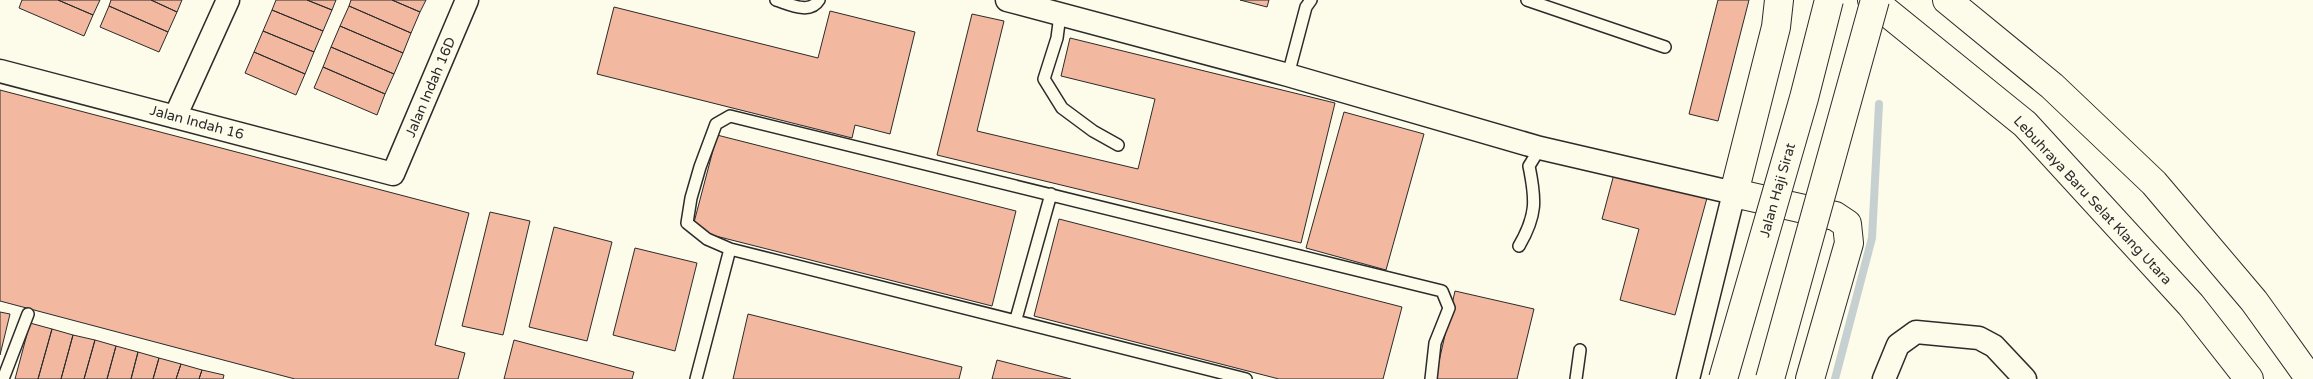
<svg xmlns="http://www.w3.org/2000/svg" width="2313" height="379" font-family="'Varela Round',sans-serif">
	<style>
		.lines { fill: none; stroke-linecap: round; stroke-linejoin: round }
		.stream { stroke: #c7d0d0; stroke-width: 8 }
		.building { fill: #f2b8a0; stroke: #2b2b2b }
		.service-casing { stroke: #2b2b2b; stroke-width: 14 }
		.minor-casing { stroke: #2b2b2b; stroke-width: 25 }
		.secondary-casing { stroke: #2b2b2b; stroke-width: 30 }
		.motorway-casing { stroke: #2b2b2b; stroke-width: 30 }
		.service { stroke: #fdfbea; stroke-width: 11 }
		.minor { stroke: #fdfbea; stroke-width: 22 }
		.secondary { stroke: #fdfbea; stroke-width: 28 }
		.motorway { stroke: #fdfbea; stroke-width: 28 }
		.secondary-bridge-casing { stroke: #2b2b2b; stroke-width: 30; stroke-linecap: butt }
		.secondary-bridge { stroke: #fdfbea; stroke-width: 28 }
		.labels { text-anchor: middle; stroke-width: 4; stroke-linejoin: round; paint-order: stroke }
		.street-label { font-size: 14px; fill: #2b2b2b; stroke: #fdfbea }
	</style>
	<rect width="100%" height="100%" fill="#fdfbea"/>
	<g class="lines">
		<path class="stream" d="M1835 379 1872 238 1879 104"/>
	</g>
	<path class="building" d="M22 0H58L93 15 84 36 19 8Z
		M58 0H100L93 15Z
		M111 0H151L177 12 168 32 109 6Z
		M151 0H182L177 12Z
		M276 0H307L332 10 323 31 272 10Z
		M307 0H336L332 10Z
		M351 0H392L420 12 411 33 349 6Z
		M392 0H426L420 12Z
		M1240 0H1269L1267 7Z
		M1718 0H1749L1718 121 1689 114Z
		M109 6 168 32 159 52 100 27Z
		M349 6 411 33 403 53 340 26Z
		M614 7 818 58 830 11 915 32 890 134 855 125 852 138 597 74Z
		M272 10 323 31 314 52 263 31Z
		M972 14 1004 21 977 131 1138 169 1155 99 1061 76 1070 38 1335 103 1301 243 937 155Z
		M340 26 403 53 394 74 331 47Z
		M263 31 314 52 305 74 254 52Z
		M331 47 394 74 385 94 323 67Z
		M254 52 305 74 296 95 245 73Z
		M323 67 385 94 377 115 314 88Z
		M0 90 469 213 435 345 465 353 458 379H295L0 301Z
		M1344 112 1424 134 1386 270 1306 248Z
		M717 135 1016 211 992 306 692 230Z
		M1614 174 1707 198 1675 315 1620 300 1639 229 1602 219Z
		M490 212 530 221 503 335 462 326Z
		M1059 219 1402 307 1383 379H1279L1034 316Z
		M554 227 612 242 587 341 529 327Z
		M635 248 697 263 675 351 613 335Z
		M1455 291 1534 309 1517 379H1435Z
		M0 312 10 314 0 355Z
		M748 314 962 367 959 379H733Z
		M30 323 52 329 38 379H15Z
		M52 329 73 335 61 379H38Z
		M73 335 95 340 84 379H61Z
		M95 340 116 346 107 379H84Z
		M514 340 634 372 632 379H504Z
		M116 346 138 352 131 379H107Z
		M138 352 159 358 153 379H131Z
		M159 358 181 364 176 379H153Z
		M997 360 1071 379H992Z
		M181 364 202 370 199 379H176Z
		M202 370 224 375 223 379H199Z"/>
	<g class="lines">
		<defs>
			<path id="service" d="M776 0C789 4 810 15 819 0
				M1527 0 1665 47
				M1060 15 1057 38 1044 79 1062 108 1093 131 1118 145
				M1288 75 1306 7 1311 0
				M1519 246C1537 215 1536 200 1529 166L1540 148
				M1016 319 1051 194
				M3 379 28 314
				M696 379 730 249
				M1246 379 730 249 707 239 687 223 691 198 700 167 716 124 730 116 1442 291 1449 308 1435 343 1431 379
				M1576 379 1580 350"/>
			<path id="minor" d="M1007 0 1288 75 1540 148 1734 193 1688 379
				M0 71 393 174 467 0
				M175 117 228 0
				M1884 379 1898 345 1916 332 1979 338 1994 346 2025 379"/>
			<path id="secondary" d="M1734 193 1835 216 1847 224 1849 243 1810 379"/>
			<path id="motorway" d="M1872 0 2025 124 2191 305 2249 379
				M1947 0 2052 86 2154 183 2254 301 2310 379
				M1734 193 1776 27 1779 0"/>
		</defs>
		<use href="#service" class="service-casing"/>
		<use href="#minor" class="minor-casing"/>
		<use href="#secondary" class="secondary-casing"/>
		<use href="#motorway" class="motorway-casing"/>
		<use href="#service" class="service"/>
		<use href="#minor" class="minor"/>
		<use href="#secondary" class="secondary"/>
		<use href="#motorway" class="motorway"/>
		<defs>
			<path id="secondary-bridge" d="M1723 379 1804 98 1829 0
				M1770 379 1875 0"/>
		</defs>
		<use href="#secondary-bridge" class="secondary-bridge-casing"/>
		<use href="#secondary-bridge" class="secondary-bridge"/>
	</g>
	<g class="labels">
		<g class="street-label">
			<text transform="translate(430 87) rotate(-67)" y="5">Jalan Indah 16D</text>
			<text transform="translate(197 122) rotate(15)" y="5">Jalan Indah 16</text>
			<text transform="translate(1777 190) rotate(-74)" y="5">Jalan Haji Sirat</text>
			<text transform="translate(2093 200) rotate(47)" y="5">Lebuhraya Baru Selat Klang Utara</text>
		</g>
	</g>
</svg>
